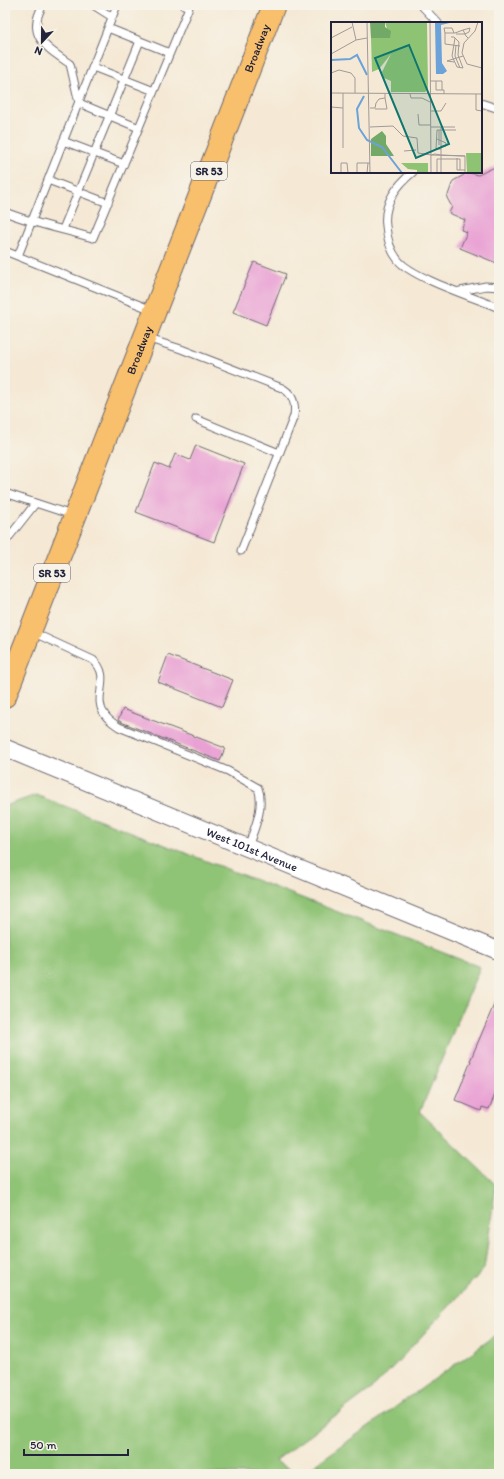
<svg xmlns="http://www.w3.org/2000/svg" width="504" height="1479" font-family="Itim,sans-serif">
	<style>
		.green { fill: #8fc374; stroke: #587258 }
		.building { fill: #e9a1d4 }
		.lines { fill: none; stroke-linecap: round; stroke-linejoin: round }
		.service-casing { stroke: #6c6871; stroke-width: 9 }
		.tertiary-casing { stroke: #6c6871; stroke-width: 19 }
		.primary-casing { stroke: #6c6871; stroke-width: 24 }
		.service { stroke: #fff; stroke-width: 7 }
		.tertiary { stroke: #fff; stroke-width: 17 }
		.primary { stroke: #f8bf6c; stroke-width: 22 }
		.labels { text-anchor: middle; stroke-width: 3; stroke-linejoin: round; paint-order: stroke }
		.shield { fill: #f7f3e8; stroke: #62616f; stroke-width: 1 }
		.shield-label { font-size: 11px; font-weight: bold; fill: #22223b }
		.street-label { font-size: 12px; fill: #22223b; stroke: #f7f3e8 }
		.inset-river { fill: none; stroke: #6ba2d9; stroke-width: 2 }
		.inset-road { fill: none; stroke: #a19997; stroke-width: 1 }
		.view { fill: #0f766e; fill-opacity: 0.15; stroke: #0f766e; stroke-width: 2 }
		.inset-edge { fill: none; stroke: #22223b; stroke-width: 2 }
	</style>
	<rect width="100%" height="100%" fill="#f7f3e8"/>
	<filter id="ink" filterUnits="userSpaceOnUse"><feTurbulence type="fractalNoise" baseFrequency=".025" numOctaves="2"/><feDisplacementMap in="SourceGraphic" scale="8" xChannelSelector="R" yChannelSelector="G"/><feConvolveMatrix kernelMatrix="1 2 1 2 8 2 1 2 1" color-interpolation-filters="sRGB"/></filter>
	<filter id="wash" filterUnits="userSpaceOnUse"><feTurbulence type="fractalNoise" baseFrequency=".012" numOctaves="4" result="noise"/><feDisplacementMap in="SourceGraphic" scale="16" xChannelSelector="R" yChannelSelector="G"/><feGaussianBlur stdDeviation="0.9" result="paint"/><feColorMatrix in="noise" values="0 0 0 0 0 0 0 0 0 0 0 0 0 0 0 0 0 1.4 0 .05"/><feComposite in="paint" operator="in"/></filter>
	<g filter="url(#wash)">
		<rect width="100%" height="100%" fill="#f5e9d5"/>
		<path class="green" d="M36 795 480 967 420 1112 496 1185 484 1269 376 1385 275 1461 298 1474H5V806Z
			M499 1333V1474H302Z"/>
		<g id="blocks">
			<path class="building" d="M499 165V264L460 248 467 232 461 230 465 220 449 213 452 207 447 198 453 181 464 175 466 172 478 175Z
				M254 262 286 274 266 325 233 312Z
				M196 445 244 464 214 542 136 512 155 463 169 469 175 454 190 460Z
				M168 655 233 680 222 707 158 682Z
				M123 709 225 748 220 761 121 722 118 720Z
				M499 993V1085L489 1109 482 1107 481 1111 455 1100 471 1061H470Z"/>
		</g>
	</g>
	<g filter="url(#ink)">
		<use href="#blocks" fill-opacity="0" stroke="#6c6871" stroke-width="1"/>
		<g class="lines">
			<defs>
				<path id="service" d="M43 5C25 36 47 48 70 64L79 103 139 128
					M93 5 112 17
					M421 5 438 23
					M108 28 170 53
					M93 67 154 91
					M481 103 499 109
					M63 141 124 164
					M413 172C396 186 383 204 386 226 387 239 390 250 398 260 412 278 476 298 499 308
					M48 180 108 203
					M5 212C34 224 63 229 93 238L189 7 184 5
					M63 229 140 41
					M5 251 152 310
					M18 256 117 5
					M460 291 486 286 499 287
					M146 338 181 349 282 388C293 394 296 403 294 416L241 551
					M196 419 279 453
					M5 493 72 515
					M5 542 35 504
					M32 632 93 660C113 677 91 697 105 715 108 720 115 724 119 727L228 771 258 788C265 807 254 829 248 847"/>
				<g id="tertiary">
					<path id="s1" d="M5 748 499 951"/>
				</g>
				<g id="primary">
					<path id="s2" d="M5 696 274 5"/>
				</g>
			</defs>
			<use href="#service" class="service-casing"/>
			<use href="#tertiary" class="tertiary-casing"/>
			<use href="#primary" class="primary-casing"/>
			<use href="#service" class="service"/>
			<use href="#tertiary" class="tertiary"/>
			<use href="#primary" class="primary"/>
		</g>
	</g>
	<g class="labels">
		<g class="shield">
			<rect x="191" y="162" width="36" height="18" rx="3"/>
			<rect x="34" y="564" width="36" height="18" rx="3"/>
		</g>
		<g class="shield-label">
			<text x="209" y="175">SR 53</text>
			<text x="52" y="577">SR 53</text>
		</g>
		<g class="street-label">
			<text dy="4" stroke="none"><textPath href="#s2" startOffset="695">Broadway</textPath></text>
			<text dy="4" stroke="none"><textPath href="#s2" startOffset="371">Broadway</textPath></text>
			<text dy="4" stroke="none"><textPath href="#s1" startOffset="267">West 101st Avenue</textPath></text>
		</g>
	</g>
	<g transform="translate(331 22)">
		<rect width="151" height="151" fill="#f5e9d5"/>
		<path d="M54 0H96L97 67 94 70H60V59L53 56 51 50 60 32 48 47 41 50 40 16H59ZM135 131H151V151H136ZM70 141H97V151H86V148L77 147Z" fill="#8fc374"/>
		<path d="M39 0H54V5L60 9 59 16H40ZM51 109 55 114V122L63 134H40V117Z" fill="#73a966"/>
		<path d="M104 0H123L110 3 111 41 116 49 112 52H105Z" fill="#6ba2d9"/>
		<path class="inset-river" d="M0 38 19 37 26 33 36 53M33 74 26 87 28 106 36 118 51 125 71 151"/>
		<path class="inset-road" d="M21 0 25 18M36 0 39 151M99 0 100 151M147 0 144 9 133 21 131 31 136 42 151 46M114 11V22L129 24M123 11 121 6H113L114 11H124L132 8M125 12H134L138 10 139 6 132 8 135 14 137 16M120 15H123L128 20 127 33 132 46 126 45 121 34 124 16M0 16 21 5M125 23 124 34 129 46M0 32 25 18 36 16M123 40 116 39 132 34M0 51 8 48 20 51 24 56V71M99 59H105V68H113V72M105 59H111V68M0 71 151 72M79 72 80 76H91L99 80M145 72V88L151 89M0 85 12 86M39 86H44L45 81 48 77 54 76V72M44 87H56L54 76M100 89H110L115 81M87 92 88 103H100M39 105 62 104 72 114 86 116 87 131 100 133M100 105H124M110 105V151M106 117 115 121V124H110M108 123V108M12 126V71M110 127H105L106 108H125M73 129 85 128M104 132 110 133 134 134 100 133ZM134 134V151M126 136V148H134M10 151V141H16L17 151M26 151V141H39M26 151H36L37 141M106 151V137H129V148"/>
		<path class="view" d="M78 23 118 122 85 136 44 36Z"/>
		<rect width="151" height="151" class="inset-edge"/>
	</g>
	<rect width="504" height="1479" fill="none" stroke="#f7f3e8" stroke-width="20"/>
	<g transform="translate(42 42) rotate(202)" stroke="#f7f3e8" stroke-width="3" paint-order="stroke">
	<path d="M0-3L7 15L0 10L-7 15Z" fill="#22223b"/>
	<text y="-6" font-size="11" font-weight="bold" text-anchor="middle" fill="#22223b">N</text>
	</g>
	<path d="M24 1449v6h104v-6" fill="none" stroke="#22223b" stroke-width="2"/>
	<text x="30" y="1449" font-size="12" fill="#22223b" stroke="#f7f3e8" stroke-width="3" paint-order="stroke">50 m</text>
</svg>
